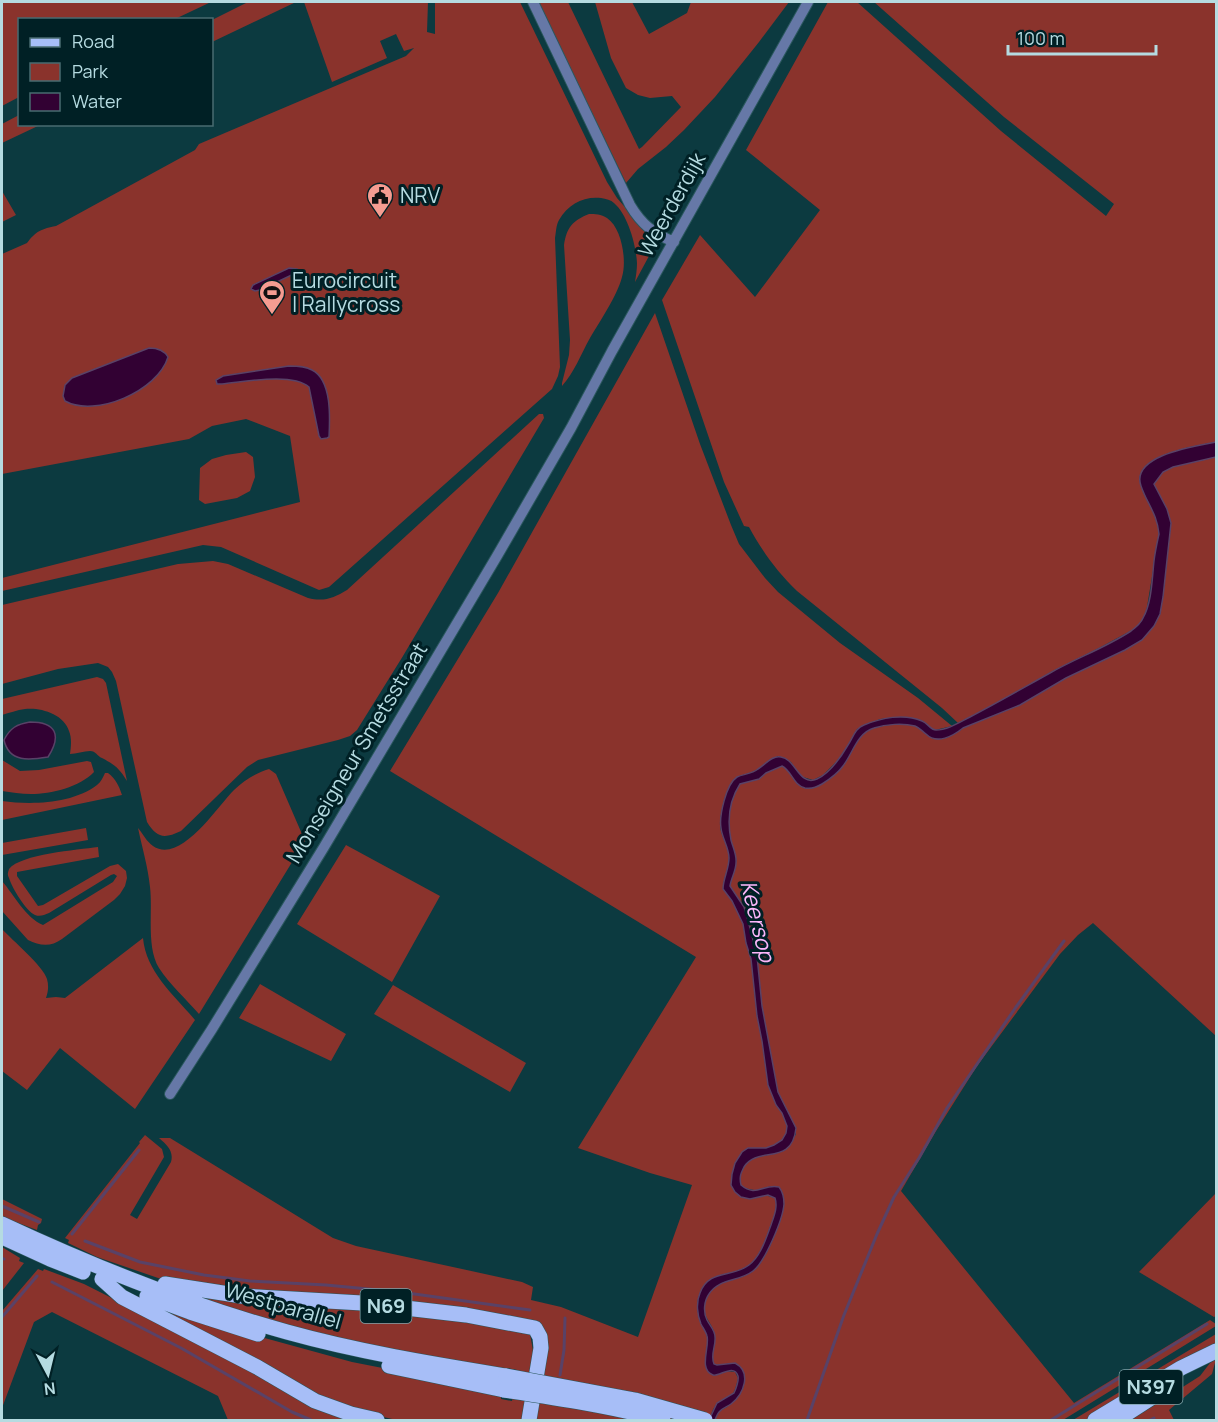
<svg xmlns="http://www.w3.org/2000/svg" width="1218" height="1422" font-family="Manrope,sans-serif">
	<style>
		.green { fill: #8a332c }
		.water { fill: #320133; stroke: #594267; stroke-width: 1.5 }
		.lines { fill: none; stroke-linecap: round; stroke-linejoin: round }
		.stream { stroke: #594267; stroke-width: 3 }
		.street-casing { stroke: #2a575d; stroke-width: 12 }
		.primary-casing { stroke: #2a575d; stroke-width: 16 }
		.street { stroke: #6678a7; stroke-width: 10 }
		.primary { stroke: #a7bef7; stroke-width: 15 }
		.primary-bridge-casing { stroke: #2a575d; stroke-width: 16; stroke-linecap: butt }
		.primary-bridge { stroke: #a7bef7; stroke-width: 15 }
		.labels { text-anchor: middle; stroke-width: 6; stroke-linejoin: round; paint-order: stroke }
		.shield { fill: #002025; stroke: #7fa3a9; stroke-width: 1.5 }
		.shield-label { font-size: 20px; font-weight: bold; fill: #b5dbe1 }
		.poi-label { font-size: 21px; fill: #b5dbe1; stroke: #002025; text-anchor: start }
		.street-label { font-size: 21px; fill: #b5dbe1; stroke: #002025 }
		.water-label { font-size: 22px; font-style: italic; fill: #fbb6fa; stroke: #002025 }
	</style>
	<rect width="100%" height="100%" fill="#0c3a40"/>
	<path class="green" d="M2 2H211L175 19 20 20 19 97 2 106Z
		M248 2H296L212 42V20Z
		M304 2H428L427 32 435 34V2H520L607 182 617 198 656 243 635 282C636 276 637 269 637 263 636 245 628 215 614 203 611 200 606 199 601 198 584 196 568 204 559 220 556 225 556 233 555 238L560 367 558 376 552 389 329 587 319 590 221 547 203 545 2 591V578L300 502 290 436 246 419 212 426 189 439 2 474V254L27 243C29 241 30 238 33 236 38 230 49 227 56 226L195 150 199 144 406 56 414 48 404 51 396 34 380 41 387 58 332 82Z
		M538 2H568L639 149 642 147 681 107 672 96 650 98 638 95 626 88 611 58 595 2H632L649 34 687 13 691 2H789L759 42 715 97 684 130 666 147 638 169 626 183Z
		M828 2H857L1001 131 1106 216 1114 204 1004 117 874 2H1216V442C1196 446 1130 455 1141 486 1147 505 1157 513 1159 534L1147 607 1143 620 1134 629 1099 648 1051 672 994 705 958 723 942 708 797 591C777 572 762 551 749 527L744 526 724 482 662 300 700 235 755 297 820 210 746 150Z
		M19 115 20 124 40 125 2 143V124Z
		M2 191 16 215 2 222Z
		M589 214C595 214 601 214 607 218 622 228 627 261 622 277 617 296 600 321 590 338 581 354 574 373 562 386V383L569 355 570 340 564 245C567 227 572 221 589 214Z
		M655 313 700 444 731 525 739 544 765 578 778 592 840 643 918 698 952 726 935 730 931 729 922 721 914 719 902 717 880 719 857 729 847 747 836 762 823 775 813 780 803 777 800 775 791 762 778 756C769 761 763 768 754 771 749 774 742 774 737 778 726 784 720 814 720 825 720 836 729 846 729 857 729 868 723 878 723 889L732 901 743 924 746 943 751 959 757 1016 762 1041 768 1085 776 1105 782 1113 787 1126 786 1133 782 1140 774 1145 766 1148H748L731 1185 775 1198C778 1207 774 1216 771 1224 766 1238 761 1255 749 1265 734 1277 707 1271 700 1293 692 1313 703 1320 707 1337 709 1346 705 1356 705 1364L725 1371 735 1372 738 1378C733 1400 733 1391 718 1403 713 1407 711 1415 709 1420H535L548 1346 547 1335 543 1330 264 1295 161 1279 97 1257 68 1243 69 1240 65 1238 140 1143 139 1142 145 1135 162 1149 164 1157 130 1215 137 1219 171 1162C174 1151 167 1145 159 1138H170L333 1238 356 1246 522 1282 533 1287 531 1300 561 1307 638 1337 692 1185 650 1173 578 1148 696 957 390 771 498 593Z
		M539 414H543L544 418 403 656 357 730 350 736 338 740 258 760 247 767 181 831C164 839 157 838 147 822L116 681 112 672 108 667 98 663 58 669 2 684V605L178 564 213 561 228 564 308 598C324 602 334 598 347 590Z
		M246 452 253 457 255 477 250 491 237 498 205 504 199 500 200 468 212 459 226 455Z
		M1216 457V1036L1093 923 1078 935 1060 954 977 1066 936 1131 901 1191 1074 1403 1210 1320 1216 1324V1326L1063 1420H715L718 1412 727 1407 743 1388 745 1377 725 1364 717 1365 714 1364C710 1354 715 1347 715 1337 715 1324 702 1320 705 1303 709 1283 731 1278 747 1271 752 1269 756 1268 759 1265 774 1245 780 1219 783 1196L744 1188 741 1185 740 1180 741 1173 746 1163 751 1159 796 1135V1128L778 1092 762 1006 757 956 748 920 730 886C731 878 736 871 736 863 737 855 733 848 731 840 727 820 729 801 740 784L759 779 766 773 782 766C792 771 793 785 805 788 809 789 814 787 818 786 827 782 837 774 843 766 853 753 857 733 874 728 886 724 903 723 915 726 920 728 922 731 926 734 937 745 953 736 963 728L1020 705 1066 678 1125 650 1163 597 1171 523 1167 509 1154 484 1163 472 1173 467Z
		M97 677 103 679 106 683 127 781C119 768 115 765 102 758 97 756 96 751 90 751 84 751 76 754 70 754 71 747 72 738 69 731 64 714 40 707 25 709 17 710 9 713 2 715V699Z
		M2 760 20 771 39 770 87 761 91 762 94 772C80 787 51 794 31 794 21 794 11 792 2 791Z
		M269 769 276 774 305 841 199 1014C186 999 170 985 159 968 146 947 153 911 150 887 148 867 142 847 138 828 143 834 147 842 153 846 180 865 217 807 234 790 244 780 256 773 269 769Z
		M105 773H108C116 779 119 786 122 795L2 820V801C31 805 72 804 97 785 101 782 103 777 105 773Z
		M86 828 88 840 2 855V843Z
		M346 845 440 896 392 982 297 924Z
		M98 847 99 857 17 872V876L38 906 43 905 110 866 118 864 126 871 127 878 125 886 120 894 114 900 62 939C51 947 40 946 28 940L2 911V881C14 895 26 918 43 925L113 882 117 876 114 874 111 875 49 913C44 915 40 917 35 915 26 911 12 888 9 878 7 874 8 873 9 869 21 854 77 850 98 847Z
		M2 929C12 940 43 966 47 979 49 986 48 992 46 998L56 997 65 998 143 938C146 972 175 996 195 1020L135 1109 60 1048 27 1090 2 1071Z
		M260 984 346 1034 331 1061 239 1018Z
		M393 985 526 1063 510 1092 374 1014Z
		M1216 1193V1316L1214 1317 1139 1272Z
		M2 1199 42 1219 41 1223 38 1225 37 1230 2 1217Z
		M2 1247 20 1258 19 1261 24 1263 2 1291Z
		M38 1269 43 1271 44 1269 84 1284 354 1420H228L218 1396 52 1312 34 1322 2 1408V1311Z
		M164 1289 415 1312 530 1334 534 1356 523 1420H397L360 1412 321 1397 121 1290 168 1308 261 1337 352 1362 464 1384 501 1397V1399L512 1401 517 1370 507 1368 506 1370 344 1343Z
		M1216 1334V1343L1088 1420H1073Z
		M1216 1359 1212 1374 1169 1410 1174 1420H1131L1200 1376 1210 1363Z"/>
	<path class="water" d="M289 268 297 269V271L296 273 260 290 255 291 251 289 253 285Z
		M149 348C157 348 164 350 168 357 158 391 95 418 65 401L63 396 65 385 72 378Z
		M289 366C297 366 305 366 312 370 332 380 330 418 329 437L327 438 321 439 319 436 309 387C292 372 244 382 222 384H217L216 380 223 376Z
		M1216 442V457L1173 467 1163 472 1154 484 1167 509 1171 523 1163 597 1160 614 1154 626 1142 640 1125 650 1066 678 1020 705 963 728C953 736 937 745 926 734 922 731 920 728 915 726 903 723 886 724 874 728 857 733 853 753 843 766 838 773 830 779 822 784 817 787 810 789 805 788 793 785 792 771 782 766L766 773 759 779 740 784C729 801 727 820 731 840 733 848 737 855 736 863 736 871 731 878 730 886L744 907 748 920 757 956 762 1006 778 1092 796 1128C792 1167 758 1145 744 1167 741 1173 739 1177 741 1185 756 1198 764 1183 779 1187 783 1192 784 1198 784 1204 783 1219 765 1262 753 1271 739 1282 719 1278 709 1294 704 1301 703 1312 707 1320 710 1326 715 1330 715 1337 716 1347 710 1354 714 1364L717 1365 735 1363C752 1372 744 1394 731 1404 727 1407 722 1408 719 1412 718 1413 715 1419 715 1420H709L717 1403 734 1393C736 1389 739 1380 738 1376 734 1363 719 1377 713 1375 698 1370 710 1346 707 1336 706 1332 703 1328 701 1324 697 1315 696 1302 700 1293 709 1269 732 1278 749 1265 761 1256 766 1238 771 1225 774 1216 778 1207 775 1198L768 1195 750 1199 741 1197 735 1192 731 1185 732 1174 735 1163 742 1152 748 1148H766L774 1145 782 1140 786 1133 787 1126 782 1113 776 1105 768 1085 762 1041 757 1016 751 959 746 943 743 924 732 901 723 889C723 879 729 869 729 858 729 848 722 838 721 828 719 816 726 784 737 777 743 774 752 774 758 769 765 765 772 755 781 757 796 759 799 787 817 779 830 773 841 757 848 745 853 738 855 728 864 725 881 718 904 713 922 721 928 723 930 730 936 730 948 730 960 722 970 717 997 703 1023 688 1050 673 1076 658 1105 648 1131 631 1135 628 1141 623 1143 618 1152 602 1152 579 1154 561 1155 552 1157 543 1159 534 1157 513 1147 504 1141 486 1130 455 1196 446 1216 442Z
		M30 722C56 722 62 735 48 757 30 760 9 763 4 740 10 728 17 724 30 722Z"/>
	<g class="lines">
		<path class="stream" d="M2 1206 39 1222
			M72 1234 139 1150
			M85 1241 140 1262 204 1275 250 1281 326 1285 400 1292 530 1310
			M2 1258 4 1259
			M52 1282 181 1348 292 1412 311 1420
			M2 1317 37 1276
			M560 1375 564 1350 565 1318
			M807 1420 844 1315 877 1234 894 1197 919 1158 947 1108 1016 1007 1064 941
			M1051 1420 1207 1324
			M1150 1420 1154 1418"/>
		<defs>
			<path id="street" d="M533 2 630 205C642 225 653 233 674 242
				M170 1094 212 1029 324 847 497 556 571 428 612 351 808 2"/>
			<path id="primary" d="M2 1224C94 1267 189 1305 287 1332 359 1352 433 1364 506 1376
				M2 1237 50 1259 83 1272
				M102 1279 122 1297 257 1367 315 1401 351 1414 377 1420
				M165 1284 242 1296 362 1303 466 1315 535 1328 540 1337 541 1348 529 1420
				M147 1296 190 1312 258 1334
				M389 1366 504 1390
				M1095 1420 1181 1368 1216 1351
				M1117 1420 1162 1391"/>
		</defs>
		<use href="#street" class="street-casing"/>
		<use href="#primary" class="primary-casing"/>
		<use href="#street" class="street"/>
		<use href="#primary" class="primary"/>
		<defs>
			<path id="primary-bridge" d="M506 1376 635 1400 705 1420
				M504 1390C557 1398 611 1406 663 1420"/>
		</defs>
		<use href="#primary-bridge" class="primary-bridge-casing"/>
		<use href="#primary-bridge" class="primary-bridge"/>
	</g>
	<defs>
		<symbol id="civic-pin" viewBox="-11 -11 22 30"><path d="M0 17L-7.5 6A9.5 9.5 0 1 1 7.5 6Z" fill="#f59c91" stroke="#002025"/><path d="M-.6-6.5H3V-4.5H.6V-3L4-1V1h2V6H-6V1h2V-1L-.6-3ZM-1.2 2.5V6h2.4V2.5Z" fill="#111"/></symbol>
		<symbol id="stadium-pin" viewBox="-11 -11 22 30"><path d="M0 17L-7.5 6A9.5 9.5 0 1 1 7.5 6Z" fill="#f59c91" stroke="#002025"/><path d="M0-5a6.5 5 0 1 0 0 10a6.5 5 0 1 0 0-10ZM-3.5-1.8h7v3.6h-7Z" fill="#111"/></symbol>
	</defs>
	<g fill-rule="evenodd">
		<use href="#civic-pin" x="365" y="181" width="30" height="40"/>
		<use href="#stadium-pin" x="257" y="278" width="30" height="40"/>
	</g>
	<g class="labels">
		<g class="shield">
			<rect x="360.5" y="1289" width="51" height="34" rx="4.5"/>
			<rect x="1119.5" y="1370" width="63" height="34" rx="4.5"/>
		</g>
		<g class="shield-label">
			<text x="386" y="1313">N69</text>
			<text x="1151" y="1394">N397</text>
		</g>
		<g class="poi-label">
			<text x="400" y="203">NRV</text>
			<text x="292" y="288">Eurocircuit<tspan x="292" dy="24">| Rallycross</tspan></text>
		</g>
		<g class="street-label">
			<text transform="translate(672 205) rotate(-61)" y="7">Weerderdijk</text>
			<text transform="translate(357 753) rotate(-59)" y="7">Monseigneur Smetsstraat</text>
			<text transform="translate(283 1306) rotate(16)" y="7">Westparallel</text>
		</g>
		<g class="water-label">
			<text transform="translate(758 921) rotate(76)" y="8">Keersop</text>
		</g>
	</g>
	<rect width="1218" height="1422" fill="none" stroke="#b5dbe1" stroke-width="6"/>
	<rect x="18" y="18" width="195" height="108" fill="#002025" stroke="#486b70" stroke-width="1.5"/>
	<rect x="30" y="38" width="30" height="9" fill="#a7bef7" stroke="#486b70" stroke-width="1.5"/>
	<text x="72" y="48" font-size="18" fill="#b5dbe1">Road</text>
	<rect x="30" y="63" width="30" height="18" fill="#8a332c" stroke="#486b70" stroke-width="1.5"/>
	<text x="72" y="78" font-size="18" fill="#b5dbe1">Park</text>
	<rect x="30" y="93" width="30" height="18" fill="#320133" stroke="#486b70" stroke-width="1.5"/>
	<text x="72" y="108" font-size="18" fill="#b5dbe1">Water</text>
	<g transform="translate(48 1374) rotate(173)" stroke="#002025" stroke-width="4.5" paint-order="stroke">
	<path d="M0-4.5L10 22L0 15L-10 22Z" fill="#b5dbe1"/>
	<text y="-9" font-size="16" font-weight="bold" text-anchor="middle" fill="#b5dbe1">N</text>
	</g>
	<path d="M1008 45v9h148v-9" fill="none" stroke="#b5dbe1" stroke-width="3"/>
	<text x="1017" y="45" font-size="18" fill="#b5dbe1" stroke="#002025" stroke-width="4.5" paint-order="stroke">100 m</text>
</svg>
